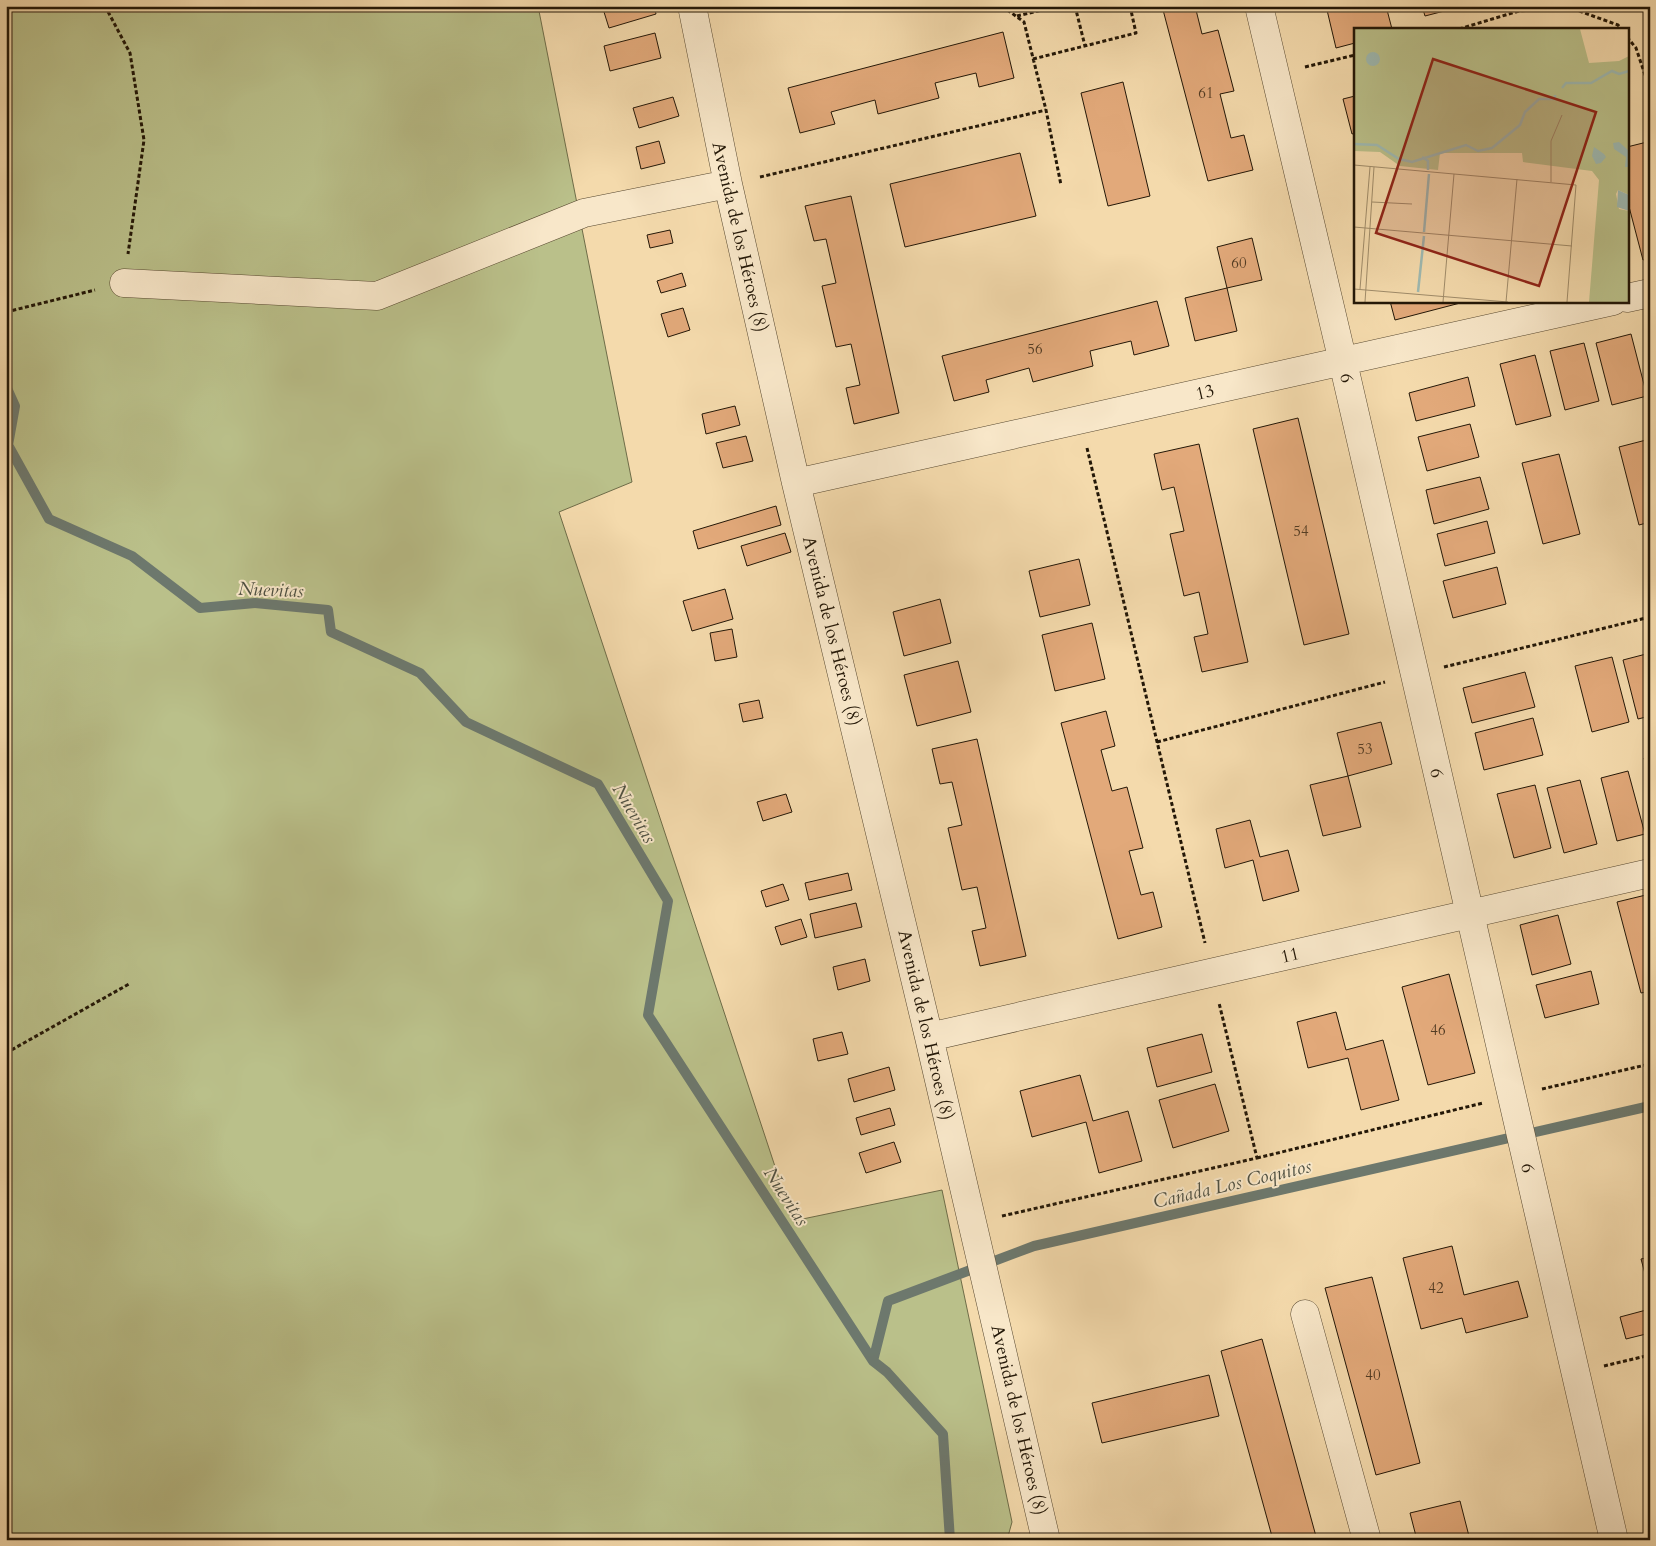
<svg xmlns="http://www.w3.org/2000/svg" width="1656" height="1546" font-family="Cardo,serif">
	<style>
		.green { fill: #bac08a; stroke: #6e6c48 }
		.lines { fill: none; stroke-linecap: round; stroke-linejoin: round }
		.stream { stroke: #6d786d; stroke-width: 10 }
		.building { fill: #e2a97a; stroke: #231707 }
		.street-casing { stroke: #574830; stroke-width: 29 }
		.path { stroke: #231707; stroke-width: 3; stroke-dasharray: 4 2.5; stroke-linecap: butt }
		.street { stroke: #f8e7c9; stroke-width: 28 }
		.labels { text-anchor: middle; stroke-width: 4; stroke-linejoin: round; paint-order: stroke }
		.number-label { font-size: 15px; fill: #533c24 }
		.street-label { font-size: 18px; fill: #231707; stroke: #f8e7c9 }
		.water-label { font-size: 19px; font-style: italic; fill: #4e5042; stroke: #f8e7c9 }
		.inset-river { fill: none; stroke: #9eb9b1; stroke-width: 2.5 }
		.inset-road { fill: none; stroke: #a08c6a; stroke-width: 1 }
		.view { fill: #8f2418; fill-opacity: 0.15; stroke: #8f2418; stroke-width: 2.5 }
		.inset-edge { fill: none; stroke: #231707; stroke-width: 2.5 }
	</style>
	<rect width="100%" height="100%" fill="#f4daac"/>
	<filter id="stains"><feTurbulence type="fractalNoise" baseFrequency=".004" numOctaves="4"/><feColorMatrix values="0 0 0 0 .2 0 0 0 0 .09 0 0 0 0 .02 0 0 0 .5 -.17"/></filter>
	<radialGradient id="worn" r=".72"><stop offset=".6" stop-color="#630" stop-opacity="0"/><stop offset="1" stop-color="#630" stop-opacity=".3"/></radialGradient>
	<path class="green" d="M6 6H538L632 482 559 512 793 1221 942 1190 1012 1522 1007 1540H6Z"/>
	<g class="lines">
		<path class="stream" d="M6 386 15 406 8 445 49 519 132 556 200 608 255 603 328 610 331 632 420 673 466 722 598 784 668 901 648 1015 873 1361 887 1372 943 1434 950 1540
			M873 1361 888 1301 1034 1246 1650 1106"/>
	</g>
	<path class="building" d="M623 6H654L656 14 609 28 604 12Z
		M1162 6H1195L1202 34 1218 30 1234 91 1220 94 1231 138 1244 135 1253 170 1208 181Z
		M1340 6H1386L1392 29H1355V43L1336 48 1327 10Z
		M1422 6H1455L1456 8 1425 16Z
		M1003 32 1014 78 979 87 976 73 935 83 939 98 878 114 875 100 831 112 835 124 800 133 788 88Z
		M655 33 661 58 610 71 604 46Z
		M1123 82 1150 196 1108 206 1081 93Z
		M1355 96V133L1352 134 1343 99Z
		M673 97 679 116 639 128 633 108Z
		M659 141 665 163 641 169 636 147Z
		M1647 142 1650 153V258L1643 260 1627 199V147Z
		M1020 153 1036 216 905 247 890 184Z
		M851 196 899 413 854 424 846 388 860 385 851 344 836 347 822 286 836 283 826 239 814 241 805 206Z
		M670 230 673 243 650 248 647 235Z
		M1252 238 1262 280 1227 288 1217 247Z
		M682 273 686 286 661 293 657 281Z
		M1227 288 1237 331 1195 341 1185 298Z
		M1157 301 1169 346 1134 355 1131 341 1090 351 1093 366 1033 382 1029 368 986 380 989 392 954 401 942 356Z
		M1390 301H1464V302L1395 320Z
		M683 308 690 330 668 337 661 314Z
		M1631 334 1647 396 1612 405 1596 343Z
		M1584 343 1599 401 1565 410 1550 351Z
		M1535 355 1551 416 1516 425 1500 364Z
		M1468 377 1475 406 1416 421 1409 393Z
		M735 406 740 425 706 434 702 414Z
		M1298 418 1349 634 1304 645 1253 429Z
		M1470 424 1479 457 1427 471 1418 437Z
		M746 436 753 461 723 468 716 443Z
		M1650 439V522L1639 525 1619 447Z
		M1199 444 1248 662 1202 672 1194 637 1208 634 1199 592 1184 596 1170 534 1184 531 1174 487 1162 490 1154 454Z
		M1559 454 1580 534 1543 544 1522 463Z
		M1480 477 1489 509 1434 524 1426 490Z
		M776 506 781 525 698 549 693 531Z
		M1487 521 1495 553 1445 566 1437 534Z
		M785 533 791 552 747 566 741 546Z
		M1079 559 1090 605 1040 617 1029 571Z
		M1497 567 1506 604 1453 618 1443 581Z
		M725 589 733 619 692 631 683 601Z
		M940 599 951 643 904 656 893 612Z
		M1092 623 1105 679 1055 691 1042 635Z
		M732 629 737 657 715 661 710 633Z
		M1650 653V716L1638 719 1623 660Z
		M1612 657 1629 722 1592 732 1575 666Z
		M958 661 971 712 917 726 904 675Z
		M1525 672 1535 707 1472 723 1463 688Z
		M759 700 763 718 743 722 739 704Z
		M1106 711 1115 746 1101 750 1112 791 1127 787 1143 848 1129 851 1141 895 1153 892 1162 927 1118 939 1061 723Z
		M1533 718 1543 755 1484 770 1475 733Z
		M1381 722 1392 764 1348 776 1337 733Z
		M977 739 1026 956 980 966 972 931 986 928 977 887 962 890 948 828 962 825 952 782 940 784 932 749Z
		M1650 757V781L1644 758Z
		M1628 771 1645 834 1617 841 1601 778Z
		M1348 776 1361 827 1323 836 1310 785Z
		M1580 780 1597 844 1564 853 1547 788Z
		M1535 785 1551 848 1514 858 1497 794Z
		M786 794 792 812 763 821 757 802Z
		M1250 820 1260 857 1288 850 1299 891 1263 901 1253 860 1225 868 1216 829Z
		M848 873 852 890 809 900 805 883Z
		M783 884 789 900 766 907 761 891Z
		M1650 894V991L1641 993 1617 902Z
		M856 903 862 927 815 938 810 914Z
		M1558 915 1571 964 1532 975 1520 925Z
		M801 919 807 937 781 945 775 927Z
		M865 959 870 981 838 990 833 967Z
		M1591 971 1599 1004 1545 1018 1536 985Z
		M1449 974 1475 1073 1428 1085 1402 987Z
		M1336 1012 1346 1050 1383 1040 1399 1100 1361 1110 1348 1058 1308 1068 1297 1022Z
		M842 1032 848 1054 818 1061 813 1039Z
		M1202 1034 1212 1072 1157 1087 1147 1048Z
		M889 1067 895 1090 854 1102 848 1079Z
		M1080 1075 1093 1121 1128 1111 1142 1161 1099 1173 1086 1122 1032 1137 1020 1091Z
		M1215 1084 1229 1131 1173 1148 1159 1100Z
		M890 1108 895 1125 861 1135 856 1118Z
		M894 1142 901 1162 866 1173 859 1153Z
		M1452 1246 1464 1295 1518 1281 1528 1317 1466 1333 1462 1318 1421 1329 1403 1258Z
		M1650 1257V1292L1641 1259Z
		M1372 1277 1420 1463 1376 1475 1325 1288Z
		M1650 1309V1333L1626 1339 1620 1317Z
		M1262 1339 1317 1540H1273L1221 1351Z
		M1209 1375 1219 1416 1102 1443 1092 1403Z
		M1460 1501 1470 1540H1417L1410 1513Z"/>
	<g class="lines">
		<defs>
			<path id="street" d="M692 6 728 184 796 483 929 1037 1046 1540
				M1259 6 1343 362 1614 1540
				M124 283 377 296 584 213 728 184
				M1627 298 1650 293
				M796 483 1613 301
				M929 1037 1650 873
				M1305 1314 1367 1540"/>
		</defs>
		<use href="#street" class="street-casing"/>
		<path class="path" d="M105 6 130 53 144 140 128 254
			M1002 6 1024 22 1046 110 1061 185
			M1075 6 1085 46
			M1017 16 1059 6
			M1459 29 1519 11 1568 7 1618 25 1621 29
			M1627 37 1636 48 1650 90
			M1033 59 1136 33 1130 6
			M1305 67 1355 55
			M760 177 1046 110
			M6 312 95 290
			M1087 448 1205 943
			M1444 667 1650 617
			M1157 742 1385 682
			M6 1053 129 984
			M1542 1089 1650 1064
			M1257 1158 1483 1103
			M1002 1216 1257 1158 1219 1003
			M1604 1366 1650 1355"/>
		<use href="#street" class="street"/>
	</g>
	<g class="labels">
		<g class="number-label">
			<text x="1206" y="98">61</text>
			<text x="1239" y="268">60</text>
			<text x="1035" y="354">56</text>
			<text x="1301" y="536">54</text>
			<text x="1365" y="754">53</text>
			<text x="1438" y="1035">46</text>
			<text x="1436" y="1293">42</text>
			<text x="1373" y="1380">40</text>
		</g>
		<g class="street-label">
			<text transform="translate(740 237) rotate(77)" y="6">Avenida de los Héroes (8)</text>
			<text transform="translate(1347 378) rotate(77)" y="6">6</text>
			<text transform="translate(1205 392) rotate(-13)" y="6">13</text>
			<text transform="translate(832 631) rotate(76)" y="6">Avenida de los Héroes (8)</text>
			<text transform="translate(1437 773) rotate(77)" y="6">6</text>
			<text transform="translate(1290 955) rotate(-13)" y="6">11</text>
			<text transform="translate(926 1025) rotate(77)" y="6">Avenida de los Héroes (8)</text>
			<text transform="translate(1528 1168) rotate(77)" y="6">6</text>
			<text transform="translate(1019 1420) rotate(77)" y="6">Avenida de los Héroes (8)</text>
		</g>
		<g class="water-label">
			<text transform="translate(271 589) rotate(2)" y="7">Nuevitas</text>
			<text transform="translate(635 813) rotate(59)" y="7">Nuevitas</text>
			<text transform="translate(1232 1183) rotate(-13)" y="7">Cañada Los Coquitos</text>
			<text transform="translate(787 1196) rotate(57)" y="7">Nuevitas</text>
		</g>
	</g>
	<g transform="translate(1354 28)">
		<rect width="275" height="275" fill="#f4daac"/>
		<path d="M0 1H226L235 35 265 33 275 28V167L264 162 262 166 265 181 275 183V274H235L245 152 238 143 169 134 168 125H86L84 142 46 138 26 124 0 123Z" fill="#bac08a"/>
		<path d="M12 31a7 7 0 1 1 14 0a7 7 0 1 1-14 0ZM265 114 275 123V139H271L272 129 260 121 259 115ZM240 119 250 126 252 129 247 135 242 136 238 128ZM264 162 275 167V183L263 179Z" fill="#9eb9b1"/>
		<path class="inset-river" d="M208 60 212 55H237L258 43 265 46 275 43M0 116 23 117 45 131 58 134 112 117 124 123 138 120 166 97 171 84 185 71H201V67M68 129 74 133V142M70 204 75 146M64 264 70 208"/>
		<path class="inset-road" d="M0 137 222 157 213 274M197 154V113L208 87M18 174 58 176M0 199 218 218M0 261 154 274M6 261 16 139M11 274 20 139M89 274 100 146M152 274 163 151"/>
		<path class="view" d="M79 31 242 84 185 258 22 205Z"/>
		<rect width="275" height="275" class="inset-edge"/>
	</g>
	<rect width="1656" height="1546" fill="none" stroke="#f4daac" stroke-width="25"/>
	<rect x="8" y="8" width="1641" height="1531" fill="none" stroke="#231707" stroke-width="2.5"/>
	<rect x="12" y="12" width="1631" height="1521" fill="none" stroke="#231707"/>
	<rect width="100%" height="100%" filter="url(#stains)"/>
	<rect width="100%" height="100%" fill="url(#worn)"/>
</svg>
